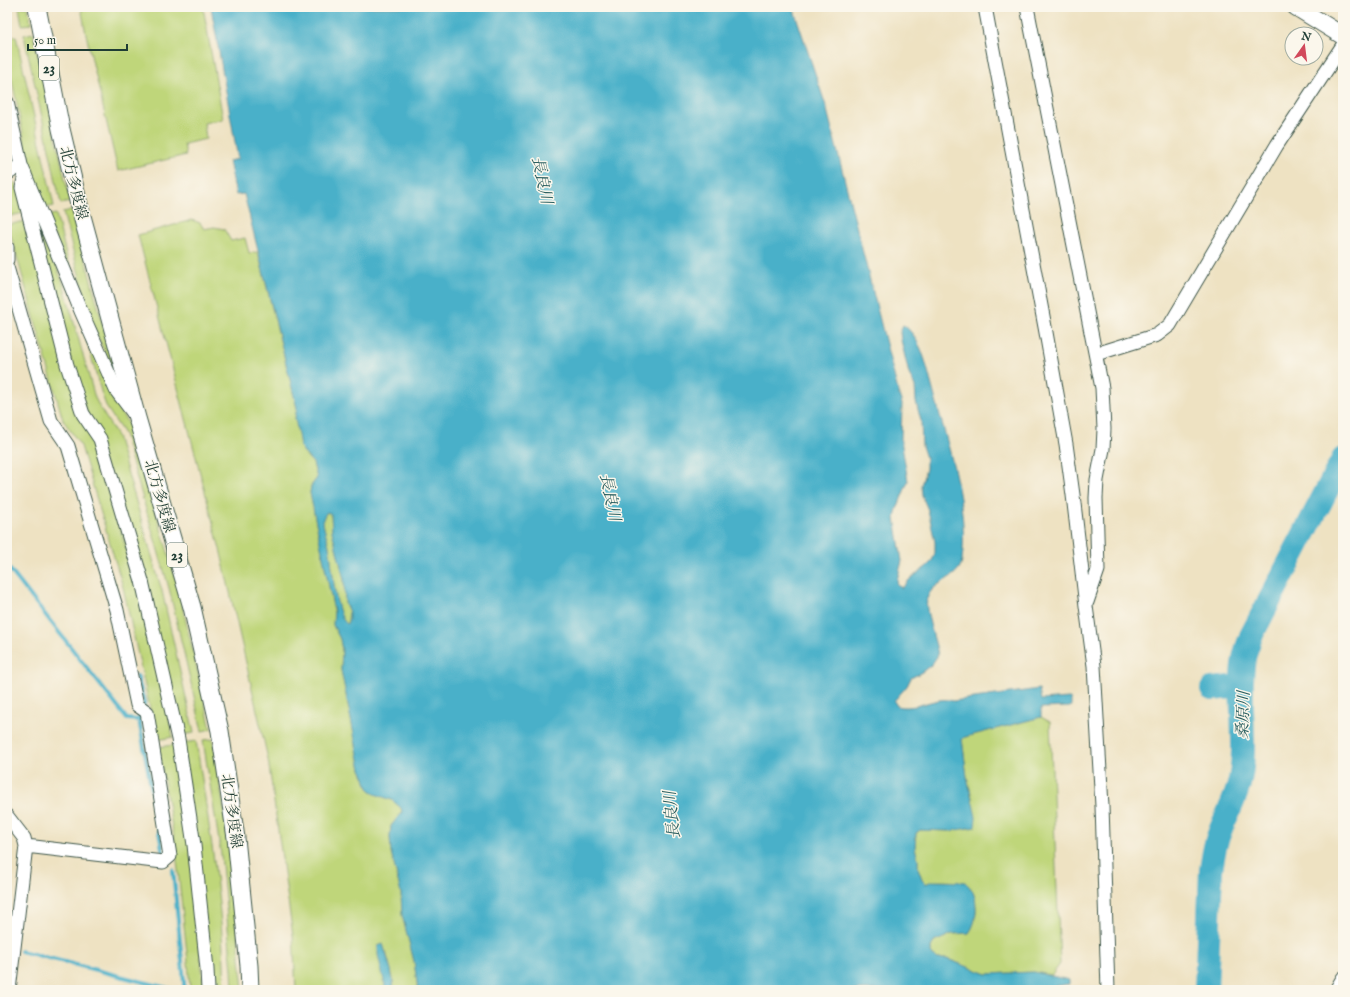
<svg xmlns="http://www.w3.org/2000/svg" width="1350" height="997" font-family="'IM FELL English','Noto Serif JP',serif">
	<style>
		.green { fill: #bfd67a; stroke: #6f8a57 }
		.water { fill: #4ab0c9; stroke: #34767e; fill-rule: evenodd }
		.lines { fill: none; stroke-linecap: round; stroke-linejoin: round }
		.stream { stroke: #4ab0c9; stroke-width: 4 }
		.river { stroke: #4ab0c9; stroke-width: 24 }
		.minor-casing { stroke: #3e5649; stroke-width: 15 }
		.major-casing { stroke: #3e5649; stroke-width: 19 }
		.minor { stroke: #fff; stroke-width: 13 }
		.major { stroke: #fff; stroke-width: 17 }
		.labels { text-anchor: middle; stroke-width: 3; stroke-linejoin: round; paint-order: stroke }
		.shield { fill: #fbf7ec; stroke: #61756b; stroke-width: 1 }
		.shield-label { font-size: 14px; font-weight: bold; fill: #1f3d34 }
		.street-label { font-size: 15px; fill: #1f3d34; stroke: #fbf7ec }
		.water-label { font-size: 16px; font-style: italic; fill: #2c6061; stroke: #fbf7ec }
	</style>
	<rect width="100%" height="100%" fill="#fbf7ec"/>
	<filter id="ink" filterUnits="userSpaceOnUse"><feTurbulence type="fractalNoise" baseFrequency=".025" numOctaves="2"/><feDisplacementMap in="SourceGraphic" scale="8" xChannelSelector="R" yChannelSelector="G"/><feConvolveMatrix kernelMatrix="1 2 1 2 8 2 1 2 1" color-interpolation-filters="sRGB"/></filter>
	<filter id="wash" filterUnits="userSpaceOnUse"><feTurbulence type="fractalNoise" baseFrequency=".012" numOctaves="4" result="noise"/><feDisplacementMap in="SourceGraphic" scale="16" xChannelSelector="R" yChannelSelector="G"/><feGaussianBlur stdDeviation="0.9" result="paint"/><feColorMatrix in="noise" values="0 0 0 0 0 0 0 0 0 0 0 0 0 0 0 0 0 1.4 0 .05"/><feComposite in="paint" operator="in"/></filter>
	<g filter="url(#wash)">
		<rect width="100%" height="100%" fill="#eee2c2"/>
		<path class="green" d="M19 7H28L31 24 22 25Z
			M81 7H203L223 119 204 123 206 139 184 144 186 155 118 171 86 34Z
			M33 33 70 202 61 204 24 35Z
			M16 36 54 206 43 208 32 178 7 56V37Z
			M7 179C21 182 21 201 23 213L7 217Z
			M72 210 120 388 91 321 63 212Z
			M56 214 73 282 46 216Z
			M38 218 63 283 95 398 100 408 117 436 162 591 194 733 181 735 84 408 33 219Z
			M192 220 200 223 204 229 214 227 224 229 231 241 245 238 249 253 258 252 297 408 295 418 305 454 313 463 317 478 311 486 310 493 334 611 333 625 340 639 342 650 341 670 361 769 365 778 368 788 375 794 392 800 401 807 402 812 391 826 390 837 391 852 401 893 402 915 414 961 418 990H394L393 978 386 951 385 990H296L293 936 268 759 221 553 138 235Z
			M25 221 97 443 138 583 173 737 157 740 123 587 81 446 63 420 8 225Z
			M88 337 114 403 131 427 177 583 211 729 202 731 169 588 124 434 107 408 102 395 86 338Z
			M327 512 331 514 332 531 344 579 345 603 349 612 347 624C333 613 333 566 329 547 328 538 323 529 323 520 323 517 325 515 327 512Z
			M1041 717 1050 722 1060 964 1052 975 1034 972 987 974 947 959H938L933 956 931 953V947L934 942 952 934 969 933C977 922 978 905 973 892 972 889 968 885 965 882 956 882 933 879 925 884L922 879 918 868V859L915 848 916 833 920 830 950 831 975 827 972 797 967 777 962 739 965 737Z
			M213 739 230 849 243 990H233L232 970 221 854 203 740Z
			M196 741C209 824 223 907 225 990H212L183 743Z
			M174 745 190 846 204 990H190L188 962 175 843 158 747Z"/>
		<path class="water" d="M211 7H793L826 106 899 395 902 404 901 440 908 481 897 509 895 518 902 561 897 580 898 585 902 588 910 579 926 567 932 561 935 553V542L928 510 922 496 921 485 926 469V458L922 446 921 421 916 402 915 386 909 374 901 340 900 332 903 325C910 328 917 341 921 349 926 361 929 376 933 390 942 424 953 458 959 493 963 514 965 538 962 560 960 580 932 580 927 599 924 610 936 642 938 655L932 664 922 672 911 678 907 686 894 701 897 706C912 710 925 702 940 700 944 699 949 700 953 701L1039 689 1041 700 1069 698 1071 699V705L1070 707 1041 708V717L965 737 962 739 967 777 976 817 975 827 950 831 920 830 916 833 915 848 918 859V868L922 879 925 884 933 881 965 882C968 885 972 889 973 892 978 905 977 922 969 933L952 934 934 942 931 947V953L933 956 938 959H947L987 974 1034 972 1069 980V984L1055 986V990H418L414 961 402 915 401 893 391 852 390 837 391 826 402 812 401 808 392 800 375 794 368 788 365 778 361 769 341 670 342 650 340 639 333 625 334 611 310 493 311 486 317 478 313 463 305 454 300 446 295 418 297 408 244 194 236 195 229 161 238 159ZM327 512 331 514 332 531 344 579 345 603 349 612V620L347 624C334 614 333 565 329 547 328 538 323 529 323 520 323 517 325 515 327 512Z
			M383 944 391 970 394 990H385V985L378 955V946Z"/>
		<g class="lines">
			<path class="stream" d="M7 566 127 719 139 720
				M137 676 144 702V705
				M140 715 139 720 163 854
				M173 870 184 982V990
				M21 951 175 990"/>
			<path class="river" d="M1212 689 1242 686
				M1206 990 1211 870C1213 859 1214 847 1218 837 1224 818 1236 801 1240 780 1248 741 1237 699 1244 659 1245 651 1249 643 1251 636L1343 459"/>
		</g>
	</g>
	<g filter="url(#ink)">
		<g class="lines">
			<defs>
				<path id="minor" d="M985 7 1045 327 1066 444 1073 495 1086 606 1094 666 1102 806 1108 990
					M1027 7 1102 388 1104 429 1103 449 1097 480 1096 498 1098 570 1087 602
					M7 102 21 165 81 311 116 390 134 414
					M7 174 21 165
					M25 174 22 188 67 365 83 414 100 439 142 581 178 739 194 845 207 969 208 990
					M7 247V260
					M7 267 51 421 68 446 117 610 137 705 147 712 170 856 163 862 26 846
					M1096 354 1157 335 1170 325 1277 145 1343 45
					M7 816 24 838 26 846 9 990
					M1336 990 1343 978"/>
				<path id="major" d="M37 7 61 129 79 205 137 418 192 607 220 731 236 838 249 966 250 990
					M1296 7 1343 36"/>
			</defs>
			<use href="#minor" class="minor-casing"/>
			<use href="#major" class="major-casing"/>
			<use href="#minor" class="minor"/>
			<use href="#major" class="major"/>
		</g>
	</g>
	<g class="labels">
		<g class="shield">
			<rect x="39" y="56" width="20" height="24" rx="3"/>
			<rect x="167" y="543" width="20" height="24" rx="3"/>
		</g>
		<g class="shield-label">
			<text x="49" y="73">23</text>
			<text x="177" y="560">23</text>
		</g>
		<g class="street-label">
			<text transform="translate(74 183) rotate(76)" y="5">北方多度線</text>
			<text transform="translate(160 496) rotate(74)" y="5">北方多度線</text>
			<text transform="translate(232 811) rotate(82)" y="5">北方多度線</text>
		</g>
		<g class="water-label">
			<text transform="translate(543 180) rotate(78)" y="6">長良川</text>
			<text transform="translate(611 497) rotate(78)" y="6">長良川</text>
			<text transform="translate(1242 715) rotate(-88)" y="6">桑原川</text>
			<text transform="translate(671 815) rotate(-96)" y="6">長良川</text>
		</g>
	</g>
	<rect width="1350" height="997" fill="none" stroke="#fbf7ec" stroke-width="24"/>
	<g transform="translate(1304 46) rotate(14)"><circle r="19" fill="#fbf7ec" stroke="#a3ada2"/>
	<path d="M0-3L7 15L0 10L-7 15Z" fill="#d1495b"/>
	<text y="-6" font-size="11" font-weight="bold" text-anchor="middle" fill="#1f3d34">N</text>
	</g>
	<path d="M28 44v6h99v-6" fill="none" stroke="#1f3d34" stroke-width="2"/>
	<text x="34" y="44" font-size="12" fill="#1f3d34" stroke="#fbf7ec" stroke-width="3" paint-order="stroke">50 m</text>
</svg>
